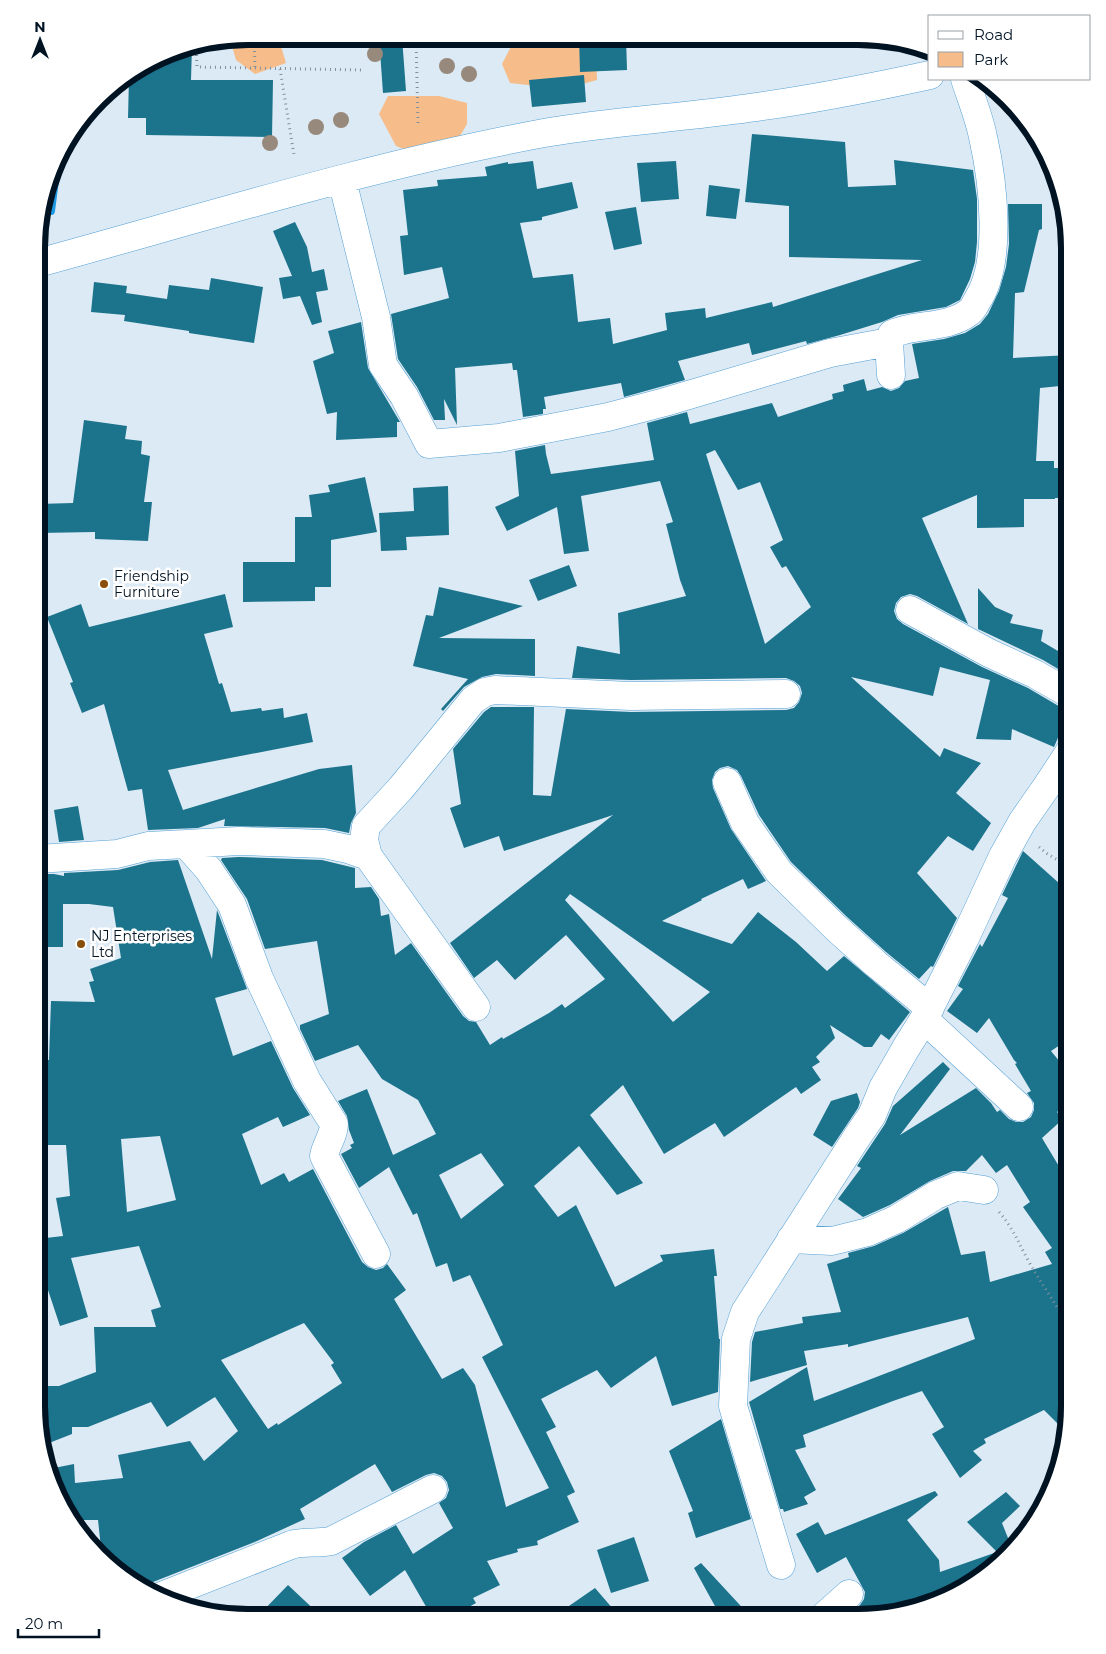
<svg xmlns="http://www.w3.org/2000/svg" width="1106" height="1654" font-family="Montserrat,sans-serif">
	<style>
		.green { fill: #f6bc8a }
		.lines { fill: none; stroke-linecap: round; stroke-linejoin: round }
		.stream { stroke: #1d9ae3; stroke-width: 8 }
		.building { fill: #1b738c; fill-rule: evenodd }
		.minor-casing { stroke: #54a0d5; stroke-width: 29 }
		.path { stroke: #80909d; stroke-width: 3; stroke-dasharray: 1 4; stroke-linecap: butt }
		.minor { stroke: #fff; stroke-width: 28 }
		.tree { fill: #97897b }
		.poi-dot { fill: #8a4f0a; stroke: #fff; stroke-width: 2 }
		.labels { text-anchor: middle; stroke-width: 5; stroke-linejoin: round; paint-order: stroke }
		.poi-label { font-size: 14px; fill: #001323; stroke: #fff; text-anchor: start }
		.rim { fill: none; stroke: #001323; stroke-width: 6 }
	</style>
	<rect width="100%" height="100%" fill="#dceaf5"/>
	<path class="green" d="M248 36H278L286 63 255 74 236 60 230 39Z
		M520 37H585L596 57 597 80 564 89 510 83 502 64 515 39Z
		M388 96H439L467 103V124L457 141 414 153 396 146 379 114Z"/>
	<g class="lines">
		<path class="stream" d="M51 211 57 165
			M38 306V300"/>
	</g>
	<path class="building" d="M379 37H402L406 91 383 93Z
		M579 37H626L627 70 580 72Z
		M192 46 191 80H273L272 137 146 135V118H128L129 77 180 48Z
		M584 75 586 102 532 107 529 80Z
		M752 134 845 142 848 187 896 185 894 160 973 170 977 199V242L975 262 970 279 960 300 946 307 898 315 882 322 840 335 807 344 806 341 752 355 749 343 678 361 685 380 624 397 621 383 544 397 546 409H543V414L523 417 517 370H513L512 363 455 368 457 425 444 399 445 420H434L417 387 398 359 391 314 449 298 442 267 404 275 400 236 408 235 403 190 438 186 437 180 487 176 485 167 508 162V164L533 161 537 189 572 182 578 208 542 217V220L520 223 533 278 573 274 578 322 610 318 613 344 667 330 665 313 705 308 706 318 772 302 773 307 922 260 789 257V206L745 202Z
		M676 161 679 199 641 202 637 163Z
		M709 185 740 189 736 219 706 216Z
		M1008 204H1042V229L1039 230 1024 292 1015 293 1013 358 1070 355V385L1040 388 1036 461H1054V468H1066L1067 498H1055V499H1024V527L977 528V495L922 518 968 624 917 596 910 594 901 597 896 603 894 611 897 619 903 624 982 667 1028 688 1062 708 1070 710 1054 747 1012 729 1011 740 976 739 990 680 940 667 933 696 851 677 940 757 944 748 981 763 956 793 991 823 973 851 948 836 917 873 957 918 933 967 931 966 919 979 886 952 846 916 791 862 759 815 741 776 737 770 728 766 720 768 715 772 712 780 713 788 731 829 766 881 748 889 743 879 701 899 702 900 662 921 732 944 758 912 796 942 827 971 844 956 910 1012 889 1040 881 1034 872 1047H864L830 1025 835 1038 816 1057 820 1062 812 1067 821 1080 801 1094 796 1087 724 1137 715 1123 664 1154 623 1085 590 1115 643 1183 617 1195 579 1146 534 1186 558 1217 576 1205 615 1287 663 1261 660 1255 714 1249 717 1276H714L719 1339H720L718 1392 672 1406 656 1356 611 1388 597 1370 541 1399 556 1427 546 1432 575 1492 567 1496 579 1522 537 1541 538 1545 517 1549 518 1552 487 1561 500 1585 473 1598 476 1603 451 1617H432L405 1570 370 1596 342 1558 364 1542 396 1525 413 1554 453 1528 439 1503 446 1498 449 1490 447 1482 442 1476 434 1473 426 1475 392 1492 375 1464 300 1509 305 1519 257 1541 153 1582 146 1589 140 1586 135 1573 119 1574 102 1557 98 1520H77V1530L52 1487 49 1469 74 1464 75 1483 123 1478 118 1455 190 1441 204 1461 238 1431 215 1397 167 1427 151 1402 88 1427H72V1434L44 1445 36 1406V1386H59L96 1372 94 1327H156L151 1310 161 1307 139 1246 71 1258 88 1317 60 1326 40 1266 36 1267 37 1239 63 1236 56 1198 70 1196 66 1145H37V1098H39L38 1060H49L51 1001 95 1002 89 982 94 981 90 969 121 958 113 907 89 904H63V947H37V885L41 874H54L64 876V873L118 870 150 862 178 860 212 959 217 910 247 989 215 998 233 1056 271 1041 293 1088 310 1115 283 1127 278 1117 242 1134 261 1185 284 1173 289 1182 313 1169 362 1262 368 1267 376 1270 383 1268 387 1264 406 1290 394 1299 442 1379 463 1368 475 1385 506 1507 549 1488 482 1357 503 1345 470 1275 453 1282 447 1263 436 1267 417 1213 413 1215 389 1167 359 1188 341 1154 352 1148 350 1145 354 1143 349 1130 347 1116 338 1101 367 1089 393 1155 436 1134 418 1100 382 1079 358 1045 315 1061 300 1029V1025L329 1014 317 941 265 949 247 899 221 860 222 858 239 857 322 860 355 868V888L371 887 379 899 381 916 389 914 395 955 411 943 463 1016 469 1021 476 1022 490 1045 502 1037 503 1039 549 1013 562 1004 565 1008 605 979 566 935 515 980 497 960 474 978 450 943 613 815 504 851 499 836 464 848 450 808 461 804 453 749 484 712 491 707H534L533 795 551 796 566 709 631 712 786 710 794 708 799 702 802 693 800 686 794 681 786 678 631 680 572 678 577 646 620 654 618 613 686 596 680 580 666 524 673 522 660 481 581 496 589 551 564 554 557 507 507 531 495 507 519 496 515 451 545 445 546 454 551 474 654 460 647 423 687 412 690 424 772 403 778 417 833 399 832 394 844 391 843 385 864 379 867 391 882 387 891 391 899 388 905 381 919 378 912 344 944 339 965 333 980 324 988 314 999 291 1006 267 1009 244ZM715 450 738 490 760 482 783 540 770 547 782 568 786 566 811 607 765 644 706 454ZM570 894 710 992 673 1022 565 900ZM160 1136 176 1200 127 1212 121 1139ZM481 1153 504 1185 461 1219 439 1175ZM304 1323 334 1363 331 1365 342 1383 278 1425 277 1423 268 1429 221 1360Z
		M636 207 642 244 614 250 605 212Z
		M295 222 307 247 312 272 324 269 328 290 316 292 322 322 312 325 300 296 283 299 279 278 292 276 273 231Z
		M211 278 263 287 254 343 189 333V331L124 321 125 315 91 312 94 282 127 286 126 293 167 299 169 285 209 290Z
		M361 322 368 368 400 422H397V437L336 440 337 412 327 414 313 361 334 353 328 331Z
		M84 420 127 426 125 439 142 441 141 454 150 456 144 502H152L148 541 95 539V532L38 533V504L73 503Z
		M365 477 377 532 331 540V587H315V601L243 602V562H295V517H312L309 495 330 492 328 485Z
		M448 486 449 535 406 537 407 550 381 551 379 513 414 511 413 488Z
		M569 565 577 586 538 601 529 580Z
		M439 587 523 606 439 638 535 639V676L496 674 482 677 464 687 443 711 441 709 468 679 413 666 426 615 433 616Z
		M978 588 995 607 1013 615 1010 623 1043 630 1041 641 1070 658V676L1043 660 978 629Z
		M225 594 233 627 204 634 219 684 222 683 231 712 261 708 262 711 283 708 284 718 307 713 313 742 168 770 183 810 319 769 352 765 356 813 351 823 349 833 325 828 224 826 225 819 198 828 148 830 142 789 128 791 104 704 82 713 70 683 73 682 47 617 81 604 89 627Z
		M78 806 84 840 59 842 54 810Z
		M1023 851 1069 892V1039L1051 1051 1069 1073V1102L1057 1112 1063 1119 1042 1138 1069 1183V1420L1067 1433 1044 1410 984 1439 986 1443 973 1451 982 1460 960 1478 932 1434 944 1427 922 1391 893 1401 803 1435 806 1447 795 1450 816 1490 804 1497 808 1504 784 1512 783 1509H780L749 1402 807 1367 814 1401 975 1339 968 1317 848 1347V1344L804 1351 807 1365 750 1382 752 1342 755 1332 803 1323 802 1317 841 1312 827 1264 849 1257 848 1253 874 1246 903 1233 948 1207 961 1255 985 1251 990 1282 1052 1264 1045 1252 1052 1248 1023 1207 1030 1202 1007 1165 996 1173 982 1155 966 1171H953L930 1181 890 1205 863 1217 838 1199 861 1168 857 1166 885 1124 893 1106 943 1062 950 1069 900 1135 976 1088 991 1103 997 1112 1000 1110 1009 1119 1016 1122H1023L1031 1117 1034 1110V1103L1027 1093 1031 1091 1015 1064 1017 1063 1014 1060 989 1018 977 1033 947 1011 963 989 958 986 980 944 982 947 1008 898 1002 895Z
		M857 1093 860 1102 858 1108 832 1147 813 1135 831 1101Z
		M721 1419 751 1519 696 1538 688 1513 693 1511 669 1451Z
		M935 1491 938 1495 907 1520 939 1560 940 1572 997 1552 967 1522 1006 1492 1020 1506 1002 1523 1012 1548 997 1565 939 1602 858 1618H846L860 1605 864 1599 865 1592 846 1557 817 1573 796 1534 818 1522 825 1535Z
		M634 1537 649 1581 611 1593 597 1550Z
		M701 1563 751 1617H721L694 1568Z
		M288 1585 321 1616H258Z
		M595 1588 620 1617H553Z"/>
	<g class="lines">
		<defs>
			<path id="minor" d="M342 180 376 317 383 365 404 396 429 444 499 438 608 417 665 402 830 353 889 342
				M38 263C206 217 373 165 544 133 612 121 681 118 749 108 810 100 870 88 930 75
				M891 375 889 342 892 334C916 323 946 329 968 313 972 311 975 305 977 301 1003 262 993 181 983 137 979 117 971 98 965 79
				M910 610 989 653 1035 674 1070 694
				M727 782 745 823 779 872 835 927 876 964 930 1008
				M186 844 239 841 324 844 348 849 368 856 476 1007
				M368 856 364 840 366 826 401 788 473 700 485 692 495 690 631 696 786 694
				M37 859 117 854 148 846 186 844 209 870 232 905 259 978 307 1081 334 1124C334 1136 326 1144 324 1156L376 1254
				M1019 1107 924 1019 965 938 1003 856 1022 822 1047 786 1070 751
				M791 1239 832 1241 868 1232 897 1219 936 1195 958 1186 984 1190
				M781 1565 733 1406 736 1339 745 1312 857 1137 872 1115 883 1088 906 1048 924 1019
				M159 1597 291 1545C304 1541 318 1544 331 1541L433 1489
				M822 1618 849 1594"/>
		</defs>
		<use href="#minor" class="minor-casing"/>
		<path class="path" d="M254 36 255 68
			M416 37 418 124
			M196 45 197 67 362 70
			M280 69 294 155
			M1039 847 1046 853 1069 867
			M999 1212C1013 1228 1019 1244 1029 1262 1042 1285 1058 1306 1069 1329"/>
		<use href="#minor" class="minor"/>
	</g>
	<g class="tree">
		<circle cx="375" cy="54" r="8"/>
		<circle cx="447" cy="66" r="8"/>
		<circle cx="469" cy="74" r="8"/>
		<circle cx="341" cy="120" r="8"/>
		<circle cx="316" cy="127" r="8"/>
		<circle cx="270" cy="143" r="8"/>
	</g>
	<g class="poi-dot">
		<circle cx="104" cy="584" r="5"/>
		<circle cx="81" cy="944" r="5"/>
	</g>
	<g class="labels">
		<g class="poi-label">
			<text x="114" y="581">Friendship<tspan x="114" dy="16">Furniture</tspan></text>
			<text x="91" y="941">NJ Enterprises<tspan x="91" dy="16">Ltd</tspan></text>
		</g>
	</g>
	<path d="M0 0H1106V1654H0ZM248 45H858A203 203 0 0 1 1061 248V1406A203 203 0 0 1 858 1609H248A203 203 0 0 1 45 1406V248A203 203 0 0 1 248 45Z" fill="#fff" fill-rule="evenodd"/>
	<path class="rim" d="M248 45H858A203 203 0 0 1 1061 248V1406A203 203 0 0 1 858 1609H248A203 203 0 0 1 45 1406V248A203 203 0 0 1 248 45Z"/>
	<rect x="928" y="15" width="162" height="65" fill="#ffffff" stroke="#99a1a7"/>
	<rect x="938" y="31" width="25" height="8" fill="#ffffff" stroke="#99a1a7"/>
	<text x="974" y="40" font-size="15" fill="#001323">Road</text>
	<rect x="938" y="52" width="25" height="15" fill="#f6bc8a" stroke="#99a1a7"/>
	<text x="974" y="65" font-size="15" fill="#001323">Park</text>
	<g transform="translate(40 40)" stroke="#ffffff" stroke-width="4" paint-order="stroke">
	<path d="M0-4L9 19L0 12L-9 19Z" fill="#001323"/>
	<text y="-8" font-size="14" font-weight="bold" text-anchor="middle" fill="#001323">N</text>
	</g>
	<path d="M18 1629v8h81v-8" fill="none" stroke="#001323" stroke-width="2.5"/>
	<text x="25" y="1629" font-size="15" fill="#001323" stroke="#ffffff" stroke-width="4" paint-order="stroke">20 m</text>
</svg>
